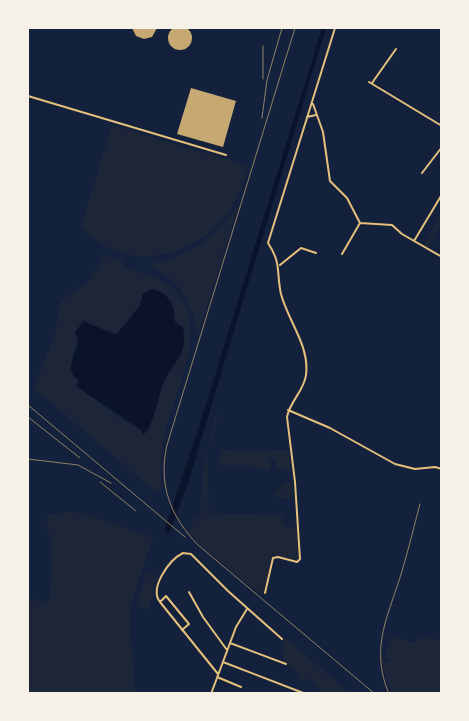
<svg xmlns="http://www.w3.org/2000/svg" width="469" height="721" font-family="Figtree,sans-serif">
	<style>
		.green { fill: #1d2539; fill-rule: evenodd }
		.water { fill: #0b132b }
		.building { fill: #c6a872 }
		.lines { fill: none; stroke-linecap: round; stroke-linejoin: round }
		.minor { stroke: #e5c07b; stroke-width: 2 }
		.rail { stroke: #918062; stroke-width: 1 }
	</style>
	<rect width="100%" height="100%" fill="#14213d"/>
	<path class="green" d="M112 125 249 166C245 179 241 193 233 205 201 258 124 278 81 226Z
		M238 206 198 336C193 304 178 279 148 264 185 260 217 236 238 206Z
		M441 214V226L429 248 424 245Z
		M104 255 122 260 124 268C138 272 156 276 167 284 216 319 175 387 166 430 161 451 160 469 162 490L157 493 34 388 55 333 61 301 90 280ZM143 294 183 328C184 336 185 342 182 351 179 360 169 370 164 381 158 395 155 425 143 435L141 430C116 417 69 388 73 354 75 346 81 330 83 321L116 335 139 307Z
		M219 414 207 452 209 513 282 515 283 526 297 528 299 560 296 561 277 556 271 558 267 582 262 595 207 552 189 533 194 520 201 516C199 482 206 447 216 415Z
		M220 449 242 451 288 450 291 470 276 469 275 459H270V470L243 465 219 466Z
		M282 483H293V498H279V496H275V490H282Z
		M66 512 83 513 153 537 131 604V641L136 693H28V599L46 602 49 599 52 572 51 538 47 528 48 515Z
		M147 572 158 576 148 609 136 606Z
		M391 635 413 643 424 636 441 641 440 693H390L381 660 388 662 389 659 385 658Z
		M284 637 350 693H316L319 690 311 679 302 681 299 674 283 660Z"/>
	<path class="water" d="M322 28H326L187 486 169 534 164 531 199 427Z
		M151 289C170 293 174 304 175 322L183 328C184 336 185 342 182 351 179 360 169 370 164 381 158 396 155 424 143 435L141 430 76 386 79 381C58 366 86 348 75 333L83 321 116 335 139 307 143 294Z"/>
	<path class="building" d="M168 38a12 12 0 1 1 24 0a12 12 0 1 1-24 0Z
		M132 28H157L152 37 144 39 136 36Z
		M191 88 236 101 223 147 177 134Z"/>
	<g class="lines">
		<path class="minor" d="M369 82 442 126
			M372 83 396 49
			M28 96 226 155
			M313 104 323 132 330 181 347 198 360 223 392 225 402 234 442 257
			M307 117 316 115
			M422 173 442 147
			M414 241 441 196 442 189
			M342 254 360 223
			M280 265 301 248 316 253
			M288 410 330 428 395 464 415 469 435 467 442 469
			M189 592 203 617 227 650
			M265 593 273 558 278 557 297 562 300 559 295 482 287 417C290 401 304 391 306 375 310 346 288 321 281 294 276 272 282 264 268 243L335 28
			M160 602C149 588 169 560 183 553L191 554 228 591 282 639
			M182 630 189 624 166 596 160 602 218 674
			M230 643 286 664
			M223 662 306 694
			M217 677 241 687
			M211 694 236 627 247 609"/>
		<path class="rail" d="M295 28 167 445C158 484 170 516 198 545L375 694
			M263 79V46
			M262 118 267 80 282 28
			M28 405 185 537
			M28 417 80 458
			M28 459 78 465 111 483
			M100 482 136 511
			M389 694C369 647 389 615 402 571 409 548 414 526 420 504"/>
	</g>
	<rect width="469" height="721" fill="none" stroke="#f6f1e7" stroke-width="58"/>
</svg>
